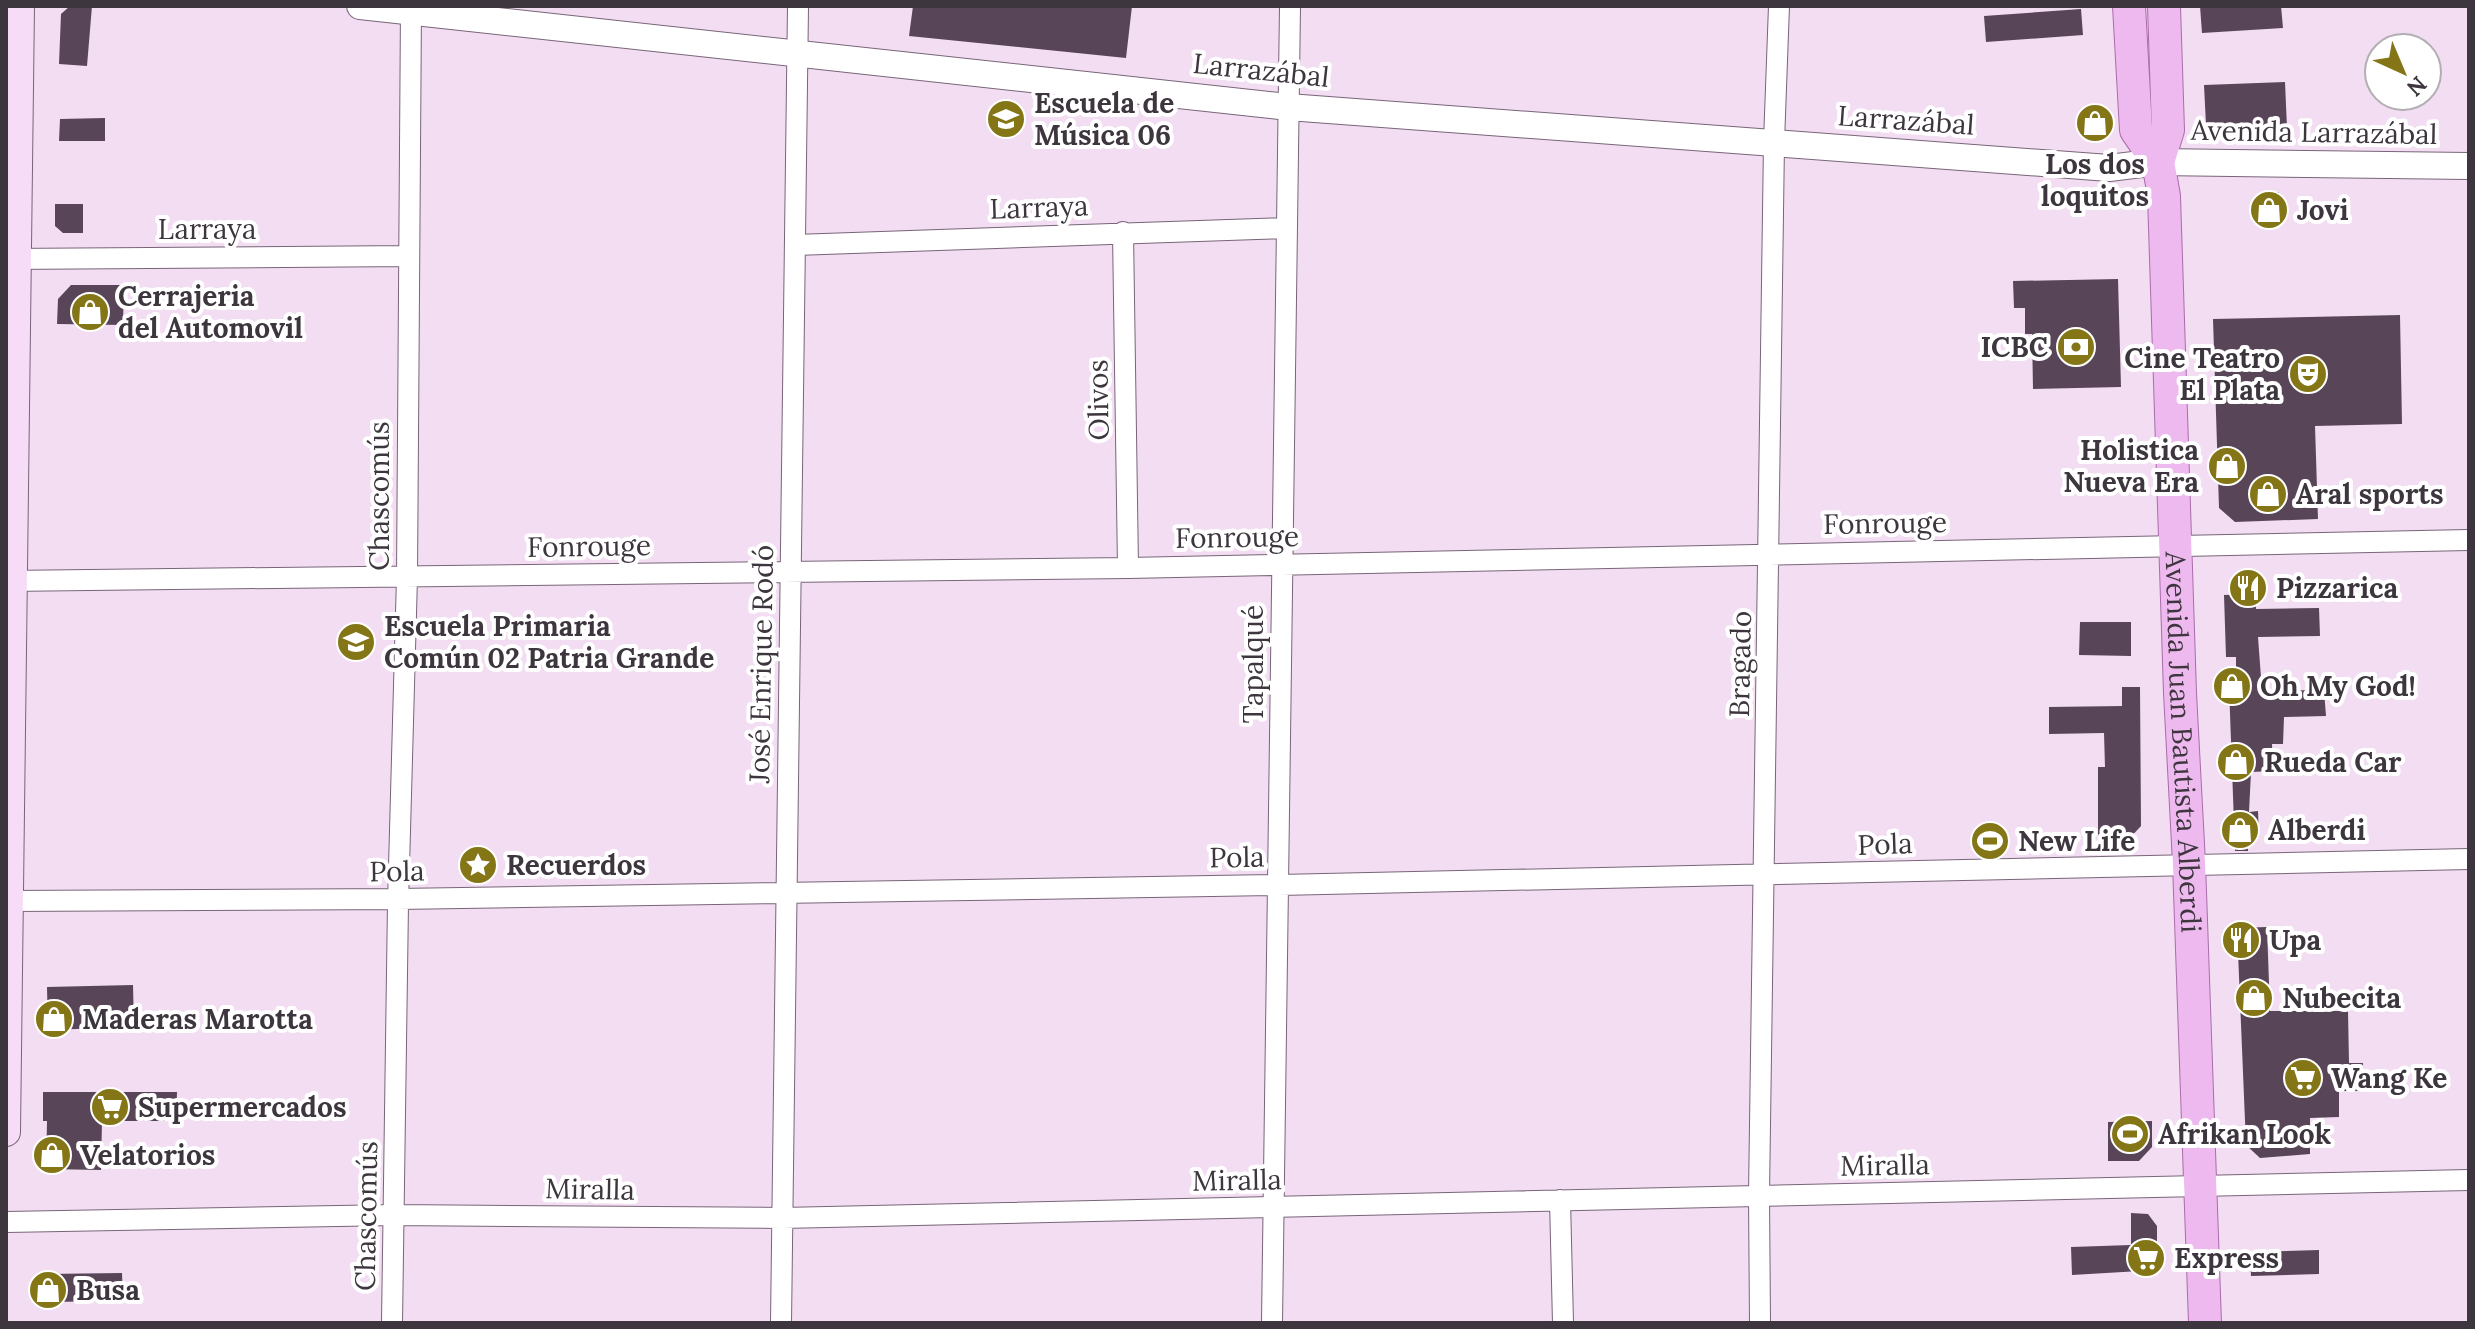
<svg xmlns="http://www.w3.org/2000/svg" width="2475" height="1329" font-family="Lora,serif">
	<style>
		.building { fill: #584658 }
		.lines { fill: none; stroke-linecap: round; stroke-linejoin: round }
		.minor-casing { stroke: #786578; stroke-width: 22 }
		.tertiary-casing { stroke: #786578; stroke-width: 28 }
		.secondary-casing { stroke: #786578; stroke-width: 30 }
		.primary-casing { stroke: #a96da9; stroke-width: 34 }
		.minor { stroke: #fff; stroke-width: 20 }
		.tertiary { stroke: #fff; stroke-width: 26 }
		.secondary { stroke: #f6dcf6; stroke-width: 28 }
		.primary { stroke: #eeb9ee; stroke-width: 32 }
		.labels { text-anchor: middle; stroke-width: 8; stroke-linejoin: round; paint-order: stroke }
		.street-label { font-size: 28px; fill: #3e363e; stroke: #fff }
		.poi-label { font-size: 28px; font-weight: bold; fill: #3e363e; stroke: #fff; text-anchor: start }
	</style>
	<rect width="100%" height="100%" fill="#f3ddf2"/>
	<path class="building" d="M70 6H92L87 66 59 64 61 14Z
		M913 6H1132L1126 58 909 36Z
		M2200 6H2281L2283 28 2202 33Z
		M2081 9 2083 35 1986 42 1984 16Z
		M2285 82 2287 128 2215 131 2206 125 2204 85Z
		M105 118V141H59L60 119Z
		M2279 192V226H2258L2259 193Z
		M55 204H83V233H63L55 226Z
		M2118 279 2121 387 2033 389 2032 334H2025V308H2014L2013 281Z
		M71 285H124L123 325 57 324 58 299Z
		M2400 315 2402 424 2315 426 2318 519 2235 522 2219 508 2213 319Z
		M2256 594V609L2319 608 2320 636 2258 637 2262 691 2324 690 2326 716 2284 717 2283 744H2272L2273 771 2251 772 2249 812 2258 811 2259 837 2248 838V851H2235L2229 686H2236V657H2226L2224 595Z
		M2080 622H2131V656L2079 655Z
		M2122 687H2140L2141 826 2127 841H2098V767H2105L2104 733 2049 734V707L2122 706Z
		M2267 927 2270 1011H2348L2349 1063H2363L2364 1091H2339V1117L2310 1118V1154L2260 1158 2246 1145 2237 928Z
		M133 985 134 1027 48 1030 47 987Z
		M43 1092H177L176 1121H102L101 1170 46 1169 47 1121H43Z
		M2152 1121V1147L2139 1161H2108V1122Z
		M2131 1213 2148 1214 2157 1226V1270L2072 1275 2071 1247 2131 1245Z
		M2319 1250V1274L2251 1276 2250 1252Z
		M122 1273 123 1301 45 1302V1274Z"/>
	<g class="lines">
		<defs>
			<path id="minor" d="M1123 232 1128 568
				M795 245 1285 228
				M6 259 408 256
				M6 581 1128 568 2469 540
				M6 901 398 899 1279 885 2469 859
				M1560 1200 1563 1323
				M6 1222 394 1215 782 1218 2469 1180
				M392 1323 398 903 407 577 411 6
				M781 1323 798 6
				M1272 1323 1290 6
				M1760 1323 1759 1195 1774 142 1779 6"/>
			<path id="tertiary" d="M360 6 1288 107 2109 168 2158 162 2469 166"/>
			<path id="secondary" d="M6 1132 20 6"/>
			<g id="primary">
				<path id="s1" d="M2129 6 2136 130 2158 162 2164 196 2180 693 2189 863 2205 1323"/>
				<path d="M2158 162 2168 130 2164 6"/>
			</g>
		</defs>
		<use href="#minor" class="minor-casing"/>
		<use href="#tertiary" class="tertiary-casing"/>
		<use href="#secondary" class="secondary-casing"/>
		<use href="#primary" class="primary-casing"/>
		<use href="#minor" class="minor"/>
		<use href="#tertiary" class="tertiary"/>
		<use href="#secondary" class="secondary"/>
		<use href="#primary" class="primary"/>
	</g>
	<defs>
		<symbol id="school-disc" viewBox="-11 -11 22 22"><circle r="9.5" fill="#847517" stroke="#fff"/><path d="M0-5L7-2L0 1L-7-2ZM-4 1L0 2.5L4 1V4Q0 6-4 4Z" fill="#fff"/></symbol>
		<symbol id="shop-disc" viewBox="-11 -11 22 22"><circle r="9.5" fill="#847517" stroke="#fff"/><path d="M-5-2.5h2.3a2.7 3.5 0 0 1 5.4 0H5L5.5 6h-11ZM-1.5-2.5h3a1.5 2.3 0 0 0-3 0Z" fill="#fff"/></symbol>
		<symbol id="bank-disc" viewBox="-11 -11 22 22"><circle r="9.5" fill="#847517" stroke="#fff"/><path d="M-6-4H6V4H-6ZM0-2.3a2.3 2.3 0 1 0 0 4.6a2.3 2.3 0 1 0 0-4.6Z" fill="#fff"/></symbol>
		<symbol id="theatre-disc" viewBox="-11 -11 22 22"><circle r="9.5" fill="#847517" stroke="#fff"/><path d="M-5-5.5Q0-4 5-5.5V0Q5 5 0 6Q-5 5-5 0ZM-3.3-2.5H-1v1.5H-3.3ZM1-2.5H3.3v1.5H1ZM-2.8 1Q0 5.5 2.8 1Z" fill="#fff"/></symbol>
		<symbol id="restaurant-disc" viewBox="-11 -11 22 22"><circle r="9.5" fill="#847517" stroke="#fff"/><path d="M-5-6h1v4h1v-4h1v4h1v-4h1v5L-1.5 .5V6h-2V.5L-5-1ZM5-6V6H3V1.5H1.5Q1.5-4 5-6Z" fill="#fff"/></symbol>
		<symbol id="stadium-disc" viewBox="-11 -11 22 22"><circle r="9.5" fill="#847517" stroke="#fff"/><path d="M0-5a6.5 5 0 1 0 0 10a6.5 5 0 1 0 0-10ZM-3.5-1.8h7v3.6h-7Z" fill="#fff"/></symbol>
		<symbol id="sight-disc" viewBox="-11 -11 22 22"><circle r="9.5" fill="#847517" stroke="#fff"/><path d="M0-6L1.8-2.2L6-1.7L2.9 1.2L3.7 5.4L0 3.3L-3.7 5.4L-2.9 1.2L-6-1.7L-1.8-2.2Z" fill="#fff"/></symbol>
		<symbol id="supermarket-disc" viewBox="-11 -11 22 22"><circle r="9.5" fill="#847517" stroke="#fff"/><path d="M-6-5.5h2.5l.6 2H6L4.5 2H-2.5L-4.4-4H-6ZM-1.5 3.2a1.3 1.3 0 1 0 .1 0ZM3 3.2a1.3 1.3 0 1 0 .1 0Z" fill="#fff"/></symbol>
	</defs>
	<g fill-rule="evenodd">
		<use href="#school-disc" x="984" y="97" width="44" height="44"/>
		<use href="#shop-disc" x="2073" y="101" width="44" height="44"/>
		<use href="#shop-disc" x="2247" y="188" width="44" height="44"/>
		<use href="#shop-disc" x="68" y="290" width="44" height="44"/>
		<use href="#bank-disc" x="2054" y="325" width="44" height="44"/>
		<use href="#theatre-disc" x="2286" y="352" width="44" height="44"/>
		<use href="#shop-disc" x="2205" y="444" width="44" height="44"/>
		<use href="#shop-disc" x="2246" y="472" width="44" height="44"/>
		<use href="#restaurant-disc" x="2226" y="566" width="44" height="44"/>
		<use href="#school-disc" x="334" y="620" width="44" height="44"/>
		<use href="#shop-disc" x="2210" y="664" width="44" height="44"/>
		<use href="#shop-disc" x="2214" y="740" width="44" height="44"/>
		<use href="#shop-disc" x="2218" y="808" width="44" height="44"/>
		<use href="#stadium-disc" x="1968" y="819" width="44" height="44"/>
		<use href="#sight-disc" x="456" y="843" width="44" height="44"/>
		<use href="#restaurant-disc" x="2219" y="918" width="44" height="44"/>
		<use href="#shop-disc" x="2232" y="976" width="44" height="44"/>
		<use href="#shop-disc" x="32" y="997" width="44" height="44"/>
		<use href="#supermarket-disc" x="2281" y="1056" width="44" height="44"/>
		<use href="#supermarket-disc" x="88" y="1085" width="44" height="44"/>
		<use href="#stadium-disc" x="2108" y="1112" width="44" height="44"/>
		<use href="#shop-disc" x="30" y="1133" width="44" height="44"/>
		<use href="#supermarket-disc" x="2124" y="1236" width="44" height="44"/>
		<use href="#shop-disc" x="26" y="1268" width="44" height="44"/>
	</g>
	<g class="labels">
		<g class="street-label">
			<text transform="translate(1261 70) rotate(6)" y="10">Larrazábal</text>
			<text transform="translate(1906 120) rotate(4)" y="10">Larrazábal</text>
			<text transform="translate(2314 132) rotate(1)" y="10">Avenida Larrazábal</text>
			<text transform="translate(1039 207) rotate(-2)" y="10">Larraya</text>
			<text x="207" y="239">Larraya</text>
			<text transform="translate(1098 400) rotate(-91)" y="10">Olivos</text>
			<text transform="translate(379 496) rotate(-90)" y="10">Chascomús</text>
			<text transform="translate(1885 523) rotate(-1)" y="10">Fonrouge</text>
			<text transform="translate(1237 537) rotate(-1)" y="10">Fonrouge</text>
			<text transform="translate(589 546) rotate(-1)" y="10">Fonrouge</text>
			<text transform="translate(761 664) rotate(-89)" y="10">José Enrique Rodó</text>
			<text transform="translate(1253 664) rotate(-90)" y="10">Tapalqué</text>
			<text transform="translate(1740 664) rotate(-89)" y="10">Bragado</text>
			<text dy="10" stroke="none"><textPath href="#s1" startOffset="744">Avenida Juan Bautista Alberdi</textPath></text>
			<text transform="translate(1885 844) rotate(-2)" y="10">Pola</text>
			<text transform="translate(1237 857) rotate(-1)" y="10">Pola</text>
			<text transform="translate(397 871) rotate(-1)" y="10">Pola</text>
			<text transform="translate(1885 1165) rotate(-1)" y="10">Miralla</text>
			<text transform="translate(1237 1180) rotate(-1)" y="10">Miralla</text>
			<text transform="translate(590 1189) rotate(1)" y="10">Miralla</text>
			<text transform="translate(366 1216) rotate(-89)" y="10">Chascomús</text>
		</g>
		<g class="poi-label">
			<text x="1034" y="113">Escuela de<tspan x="1034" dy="32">Música 06</tspan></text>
			<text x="2095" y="174" text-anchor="middle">Los dos<tspan x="2095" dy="32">loquitos</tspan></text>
			<text x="2297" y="220">Jovi</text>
			<text x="118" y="306">Cerrajeria<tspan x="118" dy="32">del Automovil</tspan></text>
			<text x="2048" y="357" text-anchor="end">ICBC</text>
			<text x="2280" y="368" text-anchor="end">Cine Teatro<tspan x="2280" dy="32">El Plata</tspan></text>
			<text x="2199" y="460" text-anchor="end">Holistica<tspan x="2199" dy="32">Nueva Era</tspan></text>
			<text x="2296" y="504">Aral sports</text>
			<text x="2276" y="598">Pizzarica</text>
			<text x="384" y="636">Escuela Primaria<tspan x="384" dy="32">Común 02 Patria Grande</tspan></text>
			<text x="2260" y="696">Oh My God!</text>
			<text x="2264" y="772">Rueda Car</text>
			<text x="2268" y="840">Alberdi</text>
			<text x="2018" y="851">New Life</text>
			<text x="506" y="875">Recuerdos</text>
			<text x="2269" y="950">Upa</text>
			<text x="2282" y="1008">Nubecita</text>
			<text x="82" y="1029">Maderas Marotta</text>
			<text x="2331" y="1088">Wang Ke</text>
			<text x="138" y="1117">Supermercados</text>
			<text x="2158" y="1144">Afrikan Look</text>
			<text x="80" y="1165">Velatorios</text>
			<text x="2174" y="1268">Express</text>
			<text x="76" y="1300">Busa</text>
		</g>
	</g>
	<rect width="2475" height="1329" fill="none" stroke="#3e363e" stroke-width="16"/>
	<g transform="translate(2403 72) rotate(136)"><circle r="38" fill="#ffffff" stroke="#b2afb2" stroke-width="2"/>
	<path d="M0-6L14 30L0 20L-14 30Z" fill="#847517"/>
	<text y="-12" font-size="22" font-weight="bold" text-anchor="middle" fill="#3e363e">N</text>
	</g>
</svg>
